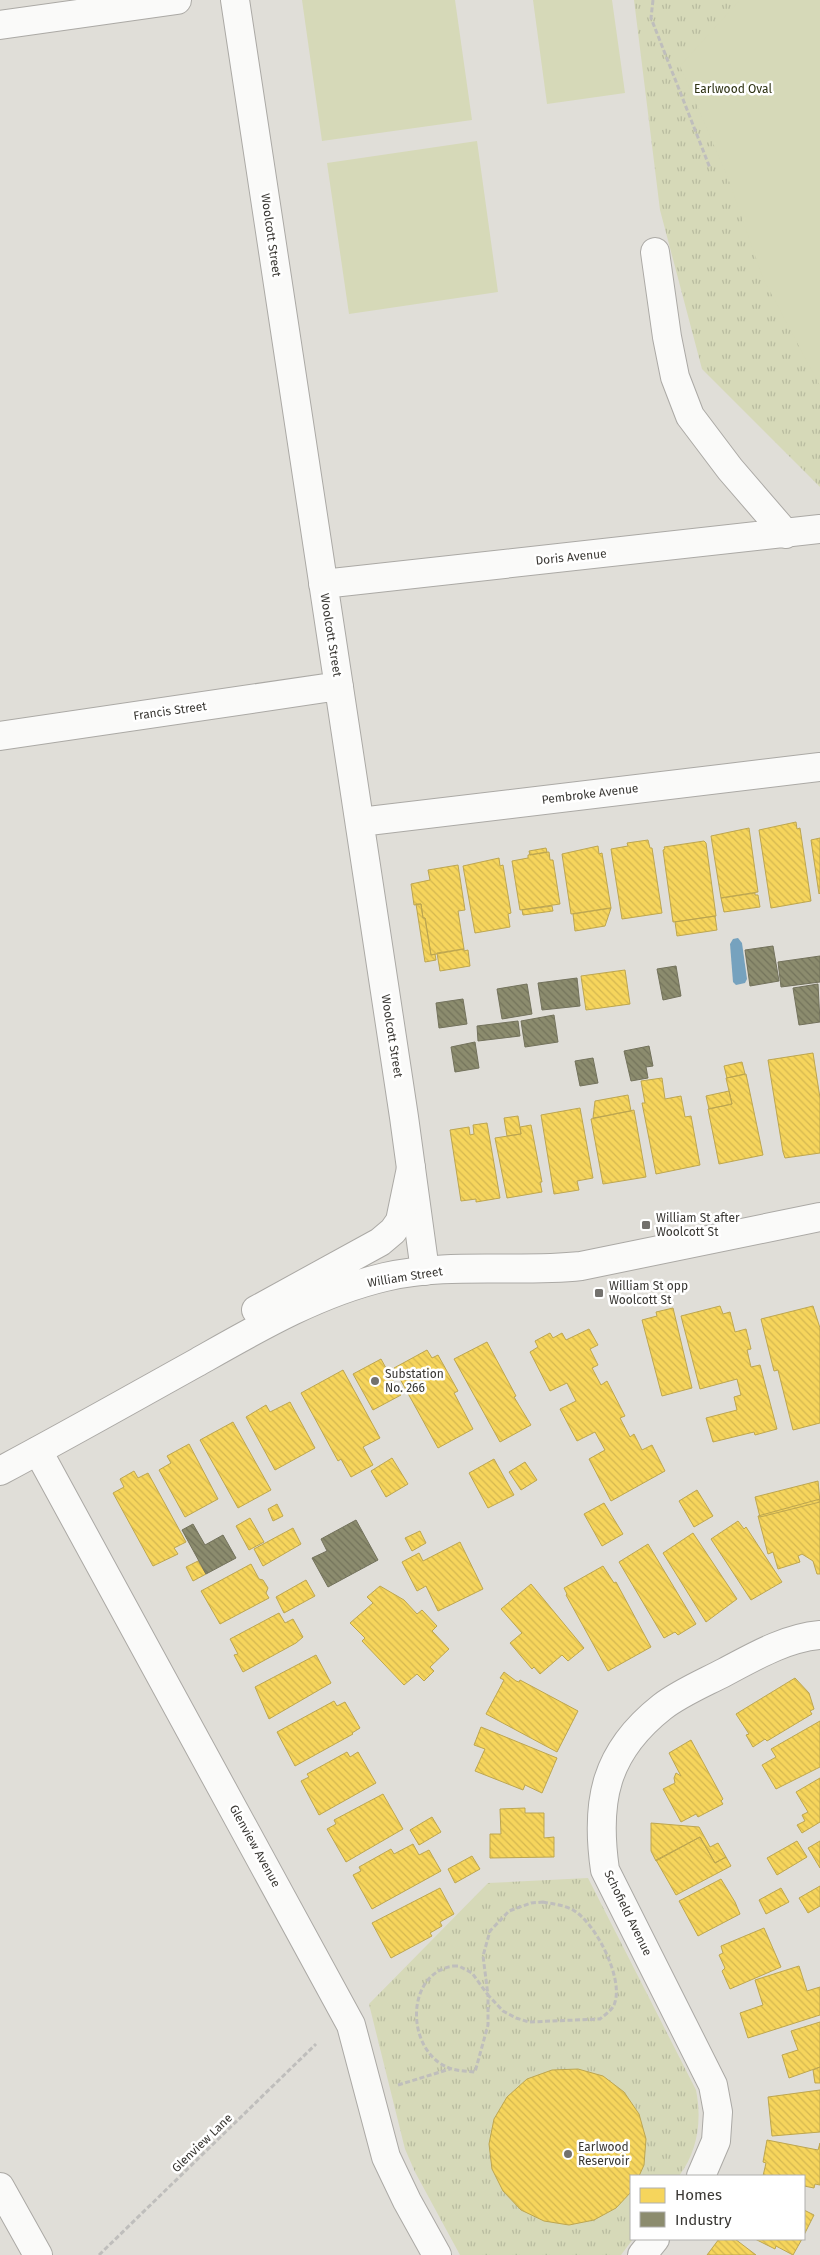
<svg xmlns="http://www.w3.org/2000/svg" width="820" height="2255" font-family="'Fira Sans',sans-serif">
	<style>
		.grass { fill: url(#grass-tufts) }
		.pitch { fill: #d6d9b8 }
		.water { fill: #76a2be }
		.homes { fill: url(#homes-back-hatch); stroke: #bda650 }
		.industry { fill: url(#industry-back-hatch); stroke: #73725c }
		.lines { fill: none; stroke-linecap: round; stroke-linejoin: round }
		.minor-casing { stroke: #aba9a5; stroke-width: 30 }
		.major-casing { stroke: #aba9a5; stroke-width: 30 }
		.path { stroke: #bfbebc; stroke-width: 3; stroke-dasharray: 5 2.5; stroke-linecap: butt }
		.minor { stroke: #fafaf9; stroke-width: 28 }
		.major { stroke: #fafaf9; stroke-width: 28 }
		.poi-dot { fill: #73716d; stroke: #fff; stroke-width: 2 }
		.labels { text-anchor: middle; stroke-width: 5; stroke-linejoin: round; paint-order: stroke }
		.park-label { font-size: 12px; fill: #2e3213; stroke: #fff }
		.street-label { font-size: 12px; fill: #393733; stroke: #fff }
		.poi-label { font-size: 12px; fill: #393733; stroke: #fff; text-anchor: start }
	</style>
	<defs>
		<pattern id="grass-tufts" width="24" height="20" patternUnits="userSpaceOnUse" patternTransform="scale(1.25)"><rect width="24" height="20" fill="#d6d9b8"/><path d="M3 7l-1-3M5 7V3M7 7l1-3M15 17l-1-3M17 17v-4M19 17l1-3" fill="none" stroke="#b8bb9f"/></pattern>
		<pattern id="homes-back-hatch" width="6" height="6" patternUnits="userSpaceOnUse" patternTransform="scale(1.25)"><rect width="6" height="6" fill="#f6d55c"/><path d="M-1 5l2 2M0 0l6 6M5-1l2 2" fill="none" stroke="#d4b750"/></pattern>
		<pattern id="industry-back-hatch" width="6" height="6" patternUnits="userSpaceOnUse" patternTransform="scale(1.25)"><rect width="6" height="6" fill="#8c8c6e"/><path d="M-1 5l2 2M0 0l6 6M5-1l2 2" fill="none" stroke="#73735b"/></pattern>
	</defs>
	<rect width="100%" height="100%" fill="#e0ded8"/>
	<path class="grass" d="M634 0H820V487L702 369 660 210Z
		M588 1878 696 2090C702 2120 698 2151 679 2176H631V2239H633L621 2255H460L415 2172 405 2149 369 2004 488 1883Z"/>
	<path class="pitch" d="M302 0H455L472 120 322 141Z
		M533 0H612L625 93 547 104Z
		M740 0H820V386L763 278 728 178 680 66Z
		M477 141 498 292 349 314 327 163Z"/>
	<path class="water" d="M738 938 742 943 747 979 745 983 736 985 733 982 730 944 733 939Z"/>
	<path class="homes" d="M796 822 797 829 800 828 811 901 771 908 759 830Z
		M749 828 758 892 721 898 711 836Z
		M820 838V893L819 894 811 840Z
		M648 840 650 848H652L662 913 622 919 611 849 628 846 627 843Z
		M704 841 706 843 716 916 673 922 663 850 665 849 664 847Z
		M598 846 599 854 602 853 611 908 571 914 562 854Z
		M546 848 547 852 530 855 529 851Z
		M549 852 550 860H553L560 904 520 910 512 861 528 858V855Z
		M499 858 500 866 503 865 511 913 508 914 510 927 475 933 463 866Z
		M458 865 465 910 458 911 464 949 431 955 425 918H423L421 904 414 905 411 884 430 880 428 870Z
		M755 893V895H758L760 907 724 912 721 898Z
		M416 904H421L423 918H425L431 955 435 954 436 960 425 962Z
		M552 906 553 911 523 915 522 910Z
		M611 908 605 926 575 931 573 914Z
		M715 916 717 930 677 936 675 922Z
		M464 949V951L468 950 470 966 440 971 437 953Z
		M625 970 630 1004 586 1010 581 976Z
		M813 1053 820 1098V1153L785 1158 783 1152 768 1060Z
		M742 1062 745 1074 727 1078 724 1066Z
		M746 1074 763 1155 719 1164 708 1109 732 1104 726 1078Z
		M662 1078 665 1099 681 1096 685 1117 691 1116 700 1165 656 1174 642 1103H645L641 1081Z
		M729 1091 732 1104 709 1109 706 1096Z
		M628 1095 631 1111 593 1118 595 1101Z
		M580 1108 593 1178 577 1181 579 1190 554 1194 541 1115Z
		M634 1110 646 1177 603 1184 591 1119Z
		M518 1116 521 1134 507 1136 504 1118Z
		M487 1123 500 1198 476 1202V1199L461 1201 450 1130 469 1127 470 1135 474 1134 473 1125Z
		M531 1125 542 1182H540L542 1192 507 1198 495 1138 521 1134 520 1127Z
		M720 1306 723 1314 730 1312 735 1332 746 1329 751 1349 747 1350 751 1367 760 1365 777 1429 755 1435 754 1432 713 1442 706 1418 737 1410 734 1397 741 1395 737 1379 700 1389 681 1316Z
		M813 1306 820 1328V1423L793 1430 778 1370 774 1371 761 1319Z
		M673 1308 692 1388 662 1396 642 1320 657 1316 656 1312Z
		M589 1329 598 1345 590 1349 598 1365 592 1368 601 1385 607 1381 625 1416 620 1418 630 1437 634 1434 642 1450 652 1445 665 1471 611 1501 589 1459 605 1450 595 1432 577 1441 560 1409 576 1401 567 1383 550 1391 530 1352 538 1347 535 1341 550 1333 553 1338 562 1333 566 1340Z
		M487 1342 516 1396 514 1397 531 1425 500 1442 454 1359Z
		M427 1350 432 1358 438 1355 458 1391 454 1393 473 1429 438 1448 394 1368Z
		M381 1359 401 1395 373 1410 353 1374Z
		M343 1370 380 1438 363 1447 373 1465 351 1477 341 1459 338 1461 301 1393Z
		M290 1402 315 1448 275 1470 246 1417 266 1405 270 1412Z
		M233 1422 271 1490 238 1508 200 1440Z
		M189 1444 218 1499 185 1517 159 1470 171 1463 167 1456Z
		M392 1458 408 1484 386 1497 371 1471Z
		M494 1459 514 1495 488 1508 469 1473Z
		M525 1462 537 1480 521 1490 509 1472Z
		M134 1471 138 1478 148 1473 186 1542 174 1548 178 1554 153 1566 113 1493 124 1487 120 1479Z
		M818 1481 820 1502 760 1517 755 1497Z
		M697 1490 713 1516 694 1527 679 1501Z
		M820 1499V1574H817L813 1561 802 1554 798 1556 800 1562 778 1569 773 1552 768 1554 758 1516Z
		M604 1503 623 1534 602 1546 584 1514Z
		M277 1504 283 1516 273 1521 268 1509Z
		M250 1518 264 1542 249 1550 236 1526Z
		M738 1521 744 1529 746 1527 782 1582 751 1600 711 1539Z
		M293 1528 301 1544 263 1566 254 1549Z
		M420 1531 426 1543 412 1551 405 1538Z
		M693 1533 737 1599 706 1622 663 1553Z
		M460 1542 483 1589 438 1611 426 1586 417 1591 402 1562 419 1553 423 1561Z
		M648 1544 696 1624 678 1635 675 1632 664 1638 619 1562Z
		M198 1561 206 1574 193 1581 186 1567Z
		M251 1564 259 1579 263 1580 268 1588 266 1593 269 1598 220 1624 201 1591Z
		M603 1566 614 1583 616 1582 651 1647 608 1671 566 1595 567 1594 564 1588Z
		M306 1580 315 1596 284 1613 276 1597Z
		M531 1584 584 1648 568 1661 562 1655 540 1674 534 1667 532 1669 510 1643 522 1633 501 1609Z
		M380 1586 404 1600 417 1614 422 1610 437 1626 432 1631 449 1649 430 1667 434 1671 424 1681 417 1674 404 1685 362 1641 365 1638 350 1623 373 1603 367 1597Z
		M279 1613 285 1623 293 1619 303 1637 296 1643 243 1672 234 1655 238 1654 230 1639Z
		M316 1655 331 1683 269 1719 255 1687Z
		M504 1672 516 1681 519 1682 520 1680 578 1711 557 1752 486 1714 504 1680 500 1678Z
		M795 1678 809 1693 814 1709 810 1711 812 1714 767 1741 765 1739 753 1747 746 1735 749 1734 736 1714Z
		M334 1701 337 1706 345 1702 360 1728 352 1733 353 1734 295 1766 277 1732Z
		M820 1721V1767L776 1789 762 1765 776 1757 771 1749Z
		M481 1727 557 1758 542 1793 525 1785 523 1790 475 1771 485 1749 474 1745Z
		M691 1740 723 1799 721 1801 723 1804 698 1817 696 1814 681 1822 663 1789 675 1783 674 1778 676 1773 681 1776 669 1753Z
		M347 1752 350 1757 358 1752 376 1783 319 1815 301 1781 309 1777 307 1774Z
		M820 1778V1822L802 1833 797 1825 805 1821 802 1815 808 1812 796 1792Z
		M383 1794 403 1829 346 1862 327 1829 336 1824 334 1820Z
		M525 1808V1813H544V1838L554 1837V1857L490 1858V1834H501L500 1809Z
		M432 1817 441 1832 419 1845 410 1830Z
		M651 1823 699 1827 710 1847 718 1843 726 1857 715 1863 700 1837 656 1861 651 1851Z
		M700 1837 715 1863 726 1857 731 1866 676 1895 656 1860Z
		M797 1841 807 1857 777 1875 767 1858Z
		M820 1841V1868L808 1848Z
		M413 1844 419 1855 429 1850 441 1871 372 1909 353 1875 361 1871 359 1867 391 1849 394 1854Z
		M472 1856 480 1869 455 1883 448 1869Z
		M721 1879 735 1902 740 1914 698 1936 679 1901Z
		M820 1886V1906L808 1913 799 1898Z
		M440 1888 454 1914 440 1922 442 1926 430 1933 432 1936 391 1958 372 1923Z
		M781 1888 789 1902 766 1914 759 1900Z
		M764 1928 781 1967 730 1989 722 1971 725 1968 719 1955 723 1953 721 1946Z
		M799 1966 807 1991 820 1987V2015L748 2038 740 2013 763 2005 755 1980Z
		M820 2022V2067L789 2078 782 2055 798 2050 791 2031Z
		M820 2067V2083H815L813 2070Z
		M578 2069 603 2076 624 2092 639 2114 646 2139 644 2165 639 2176H631V2192L616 2208 594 2220 569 2225 544 2221 521 2210 503 2191 492 2169 489 2144 494 2119 507 2097 527 2079 552 2070Z
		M820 2090V2132L772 2136 768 2097Z
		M767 2140 818 2150 820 2143V2185L815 2184 814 2188 804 2186V2176H763L766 2163 763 2162Z
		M804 2210 814 2215 804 2235Z
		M719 2239H735L756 2255H707Z
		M755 2239H802L793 2255 776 2246 775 2249Z"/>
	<path class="industry" d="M773 946 779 981 750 986 745 950Z
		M820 956V982L781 987 778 962Z
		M676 966 681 996 663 1000 657 969Z
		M577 978 580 1006 542 1010 538 983Z
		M527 984 532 1014 502 1019 497 989Z
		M818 984 820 1022 799 1025 793 988Z
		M463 999 467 1024 439 1028 436 1003Z
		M554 1015 558 1042 525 1047 521 1021Z
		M518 1021 520 1036 478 1041 477 1026Z
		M475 1042 479 1068 455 1072 451 1047Z
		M649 1046 653 1066 646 1067 648 1078 631 1081 624 1051Z
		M593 1058 598 1083 580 1086 575 1061Z
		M356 1520 378 1560 328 1587 312 1558 327 1551 321 1539Z
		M193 1524 205 1545 223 1535 236 1558 206 1574 182 1530Z"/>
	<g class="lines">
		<defs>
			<path id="minor" d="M235 0 404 1117 425 1271
				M0 25 177 0
				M655 252 667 337 675 377 690 416 730 469 786 534
				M323 584 820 529
				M0 736 339 686
				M360 822 820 767
				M38 1451 351 2025 386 2157 407 2201 437 2255
				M701 2176 716 2141 718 2112 713 2085 605 1870C595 1801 605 1752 662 1707 680 1693 704 1683 725 1672 755 1656 786 1638 820 1635
				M0 2187 38 2255
				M642 2255 655 2239"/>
			<path id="major" d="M256 1310 380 1242 393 1231 400 1221 411 1168
				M0 1471C66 1436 131 1399 196 1363 256 1329 317 1293 385 1277 449 1262 516 1273 581 1266L820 1217"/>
		</defs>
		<use href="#minor" class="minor-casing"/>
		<use href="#major" class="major-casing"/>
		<path class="path" d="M653 0 651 18 710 168
			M543 1902C553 1904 564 1905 573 1910 595 1922 623 1977 615 2002 613 2010 606 2014 600 2019L529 2022 516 2018 503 2011 488 1995 483 1956 490 1931 509 1911 531 1903Z
			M453 1966H459L472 1973 488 1995V2025L475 2072C467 2071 459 2071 452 2069 406 2055 403 1974 453 1966Z
			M398 2085 450 2069
			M99 2255 316 2044"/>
		<use href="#minor" class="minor"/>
		<use href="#major" class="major"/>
	</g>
	<g class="poi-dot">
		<rect x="641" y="1220" width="10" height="10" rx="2.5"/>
		<rect x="594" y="1288" width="10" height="10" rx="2.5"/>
		<circle cx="375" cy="1381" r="5"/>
		<circle cx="568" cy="2154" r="5"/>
	</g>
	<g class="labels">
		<g class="park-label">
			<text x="733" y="93">Earlwood Oval</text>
		</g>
		<g class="street-label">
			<text transform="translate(271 235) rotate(82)" y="4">Woolcott Street</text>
			<text transform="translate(571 557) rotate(-6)" y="4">Doris Avenue</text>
			<text transform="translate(331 635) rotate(81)" y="4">Woolcott Street</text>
			<text transform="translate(170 711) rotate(-8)" y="4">Francis Street</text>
			<text transform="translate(590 794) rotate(-7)" y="4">Pembroke Avenue</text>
			<text transform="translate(392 1036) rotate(81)" y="4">Woolcott Street</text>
			<text transform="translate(405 1277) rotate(-9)" y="4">William Street</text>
			<text transform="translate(255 1846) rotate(61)" y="4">Glenview Avenue</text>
			<text transform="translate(628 1913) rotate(64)" y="4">Schofield Avenue</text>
			<text transform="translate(202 2143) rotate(-44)" y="4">Glenview Lane</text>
		</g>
		<g class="poi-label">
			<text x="656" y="1222">William St after<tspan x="656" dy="14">Woolcott St</tspan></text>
			<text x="609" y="1290">William St opp<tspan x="609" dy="14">Woolcott St</tspan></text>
			<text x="385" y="1378">Substation<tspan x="385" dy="14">No. 266</tspan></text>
			<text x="578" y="2151">Earlwood<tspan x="578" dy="14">Reservoir</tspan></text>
		</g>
	</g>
	<rect x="630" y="2175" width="175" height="65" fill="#ffffff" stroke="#b0afad"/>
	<rect x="640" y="2188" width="25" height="15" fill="#f6d55c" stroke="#b0afad"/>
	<text x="675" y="2200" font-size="15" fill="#393733">Homes</text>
	<rect x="640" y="2212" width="25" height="15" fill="#8c8c6e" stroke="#b0afad"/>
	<text x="675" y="2225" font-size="15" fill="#393733">Industry</text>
</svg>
